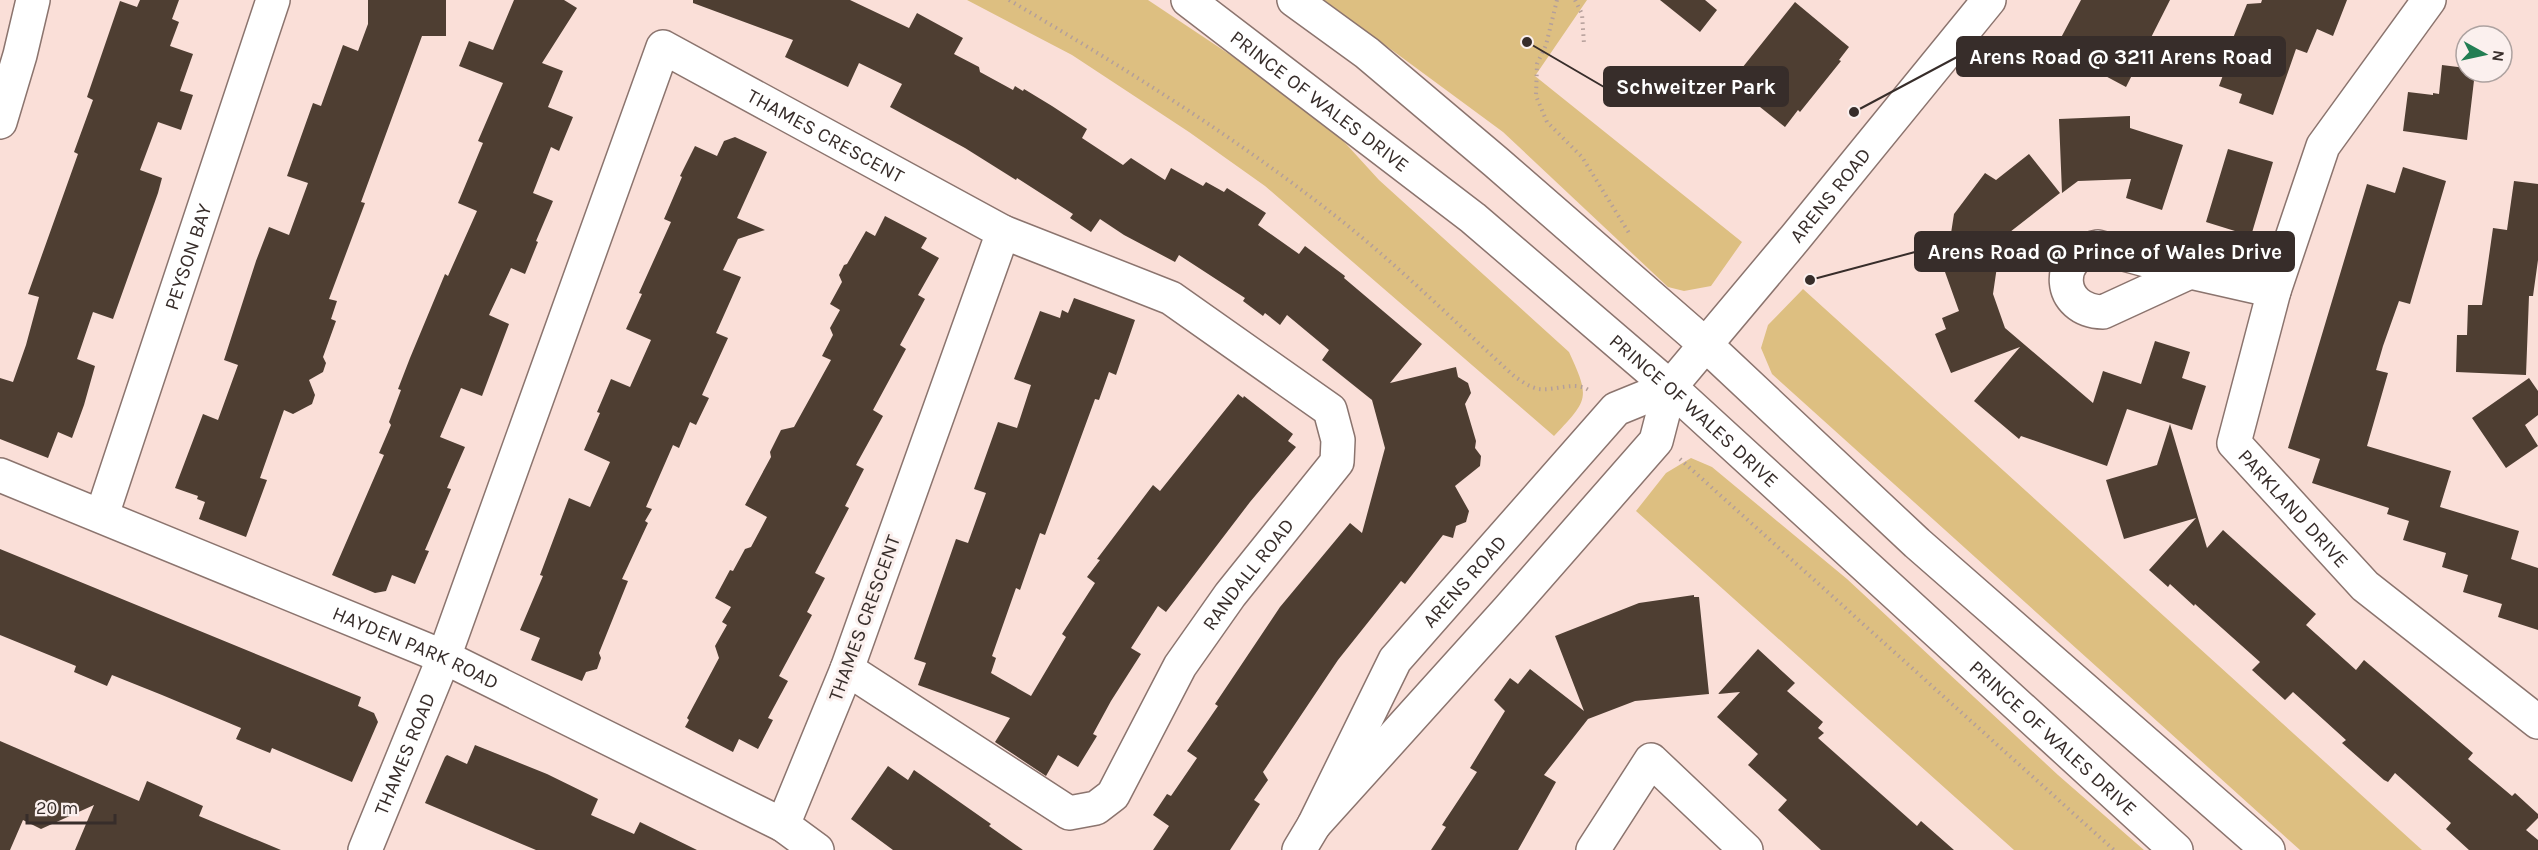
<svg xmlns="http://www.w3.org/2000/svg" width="2538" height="850" font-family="Karla,sans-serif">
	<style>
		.green { fill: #ddbf81 }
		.building { fill: #4e3e32 }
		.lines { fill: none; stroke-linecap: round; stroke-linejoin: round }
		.minor-casing { stroke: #8b746e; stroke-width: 36 }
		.major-casing { stroke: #8b746e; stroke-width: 36 }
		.path { stroke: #b49f9a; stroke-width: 4; stroke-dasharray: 1.5 4.5; stroke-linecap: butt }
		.minor { stroke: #fff; stroke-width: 33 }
		.major { stroke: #fff; stroke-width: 33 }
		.labels { text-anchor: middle; stroke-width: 6; stroke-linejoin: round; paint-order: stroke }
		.street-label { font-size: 20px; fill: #372d2a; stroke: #fbf0ee }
		.leader { fill: none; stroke: #372d2a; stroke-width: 2 }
		.callout-dot { fill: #372d2a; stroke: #fbf0ee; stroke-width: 2 }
		.callout { fill: #372d2a; stroke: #372d2a; stroke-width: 2 }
		.callout-label { font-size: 21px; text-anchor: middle; font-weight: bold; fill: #fff }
	</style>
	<rect width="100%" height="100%" fill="#fadfd8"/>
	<path class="green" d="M967 0H1148L1247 66 1337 134 1379 180 1569 352C1590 398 1589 399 1554 436L1265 186 1189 132 1072 55Z
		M1324 0H1587L1535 76 1742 242 1711 286 1684 291 1668 287 1503 132Z
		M1803 289 2422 850H2300L1772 374 1761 348 1768 325Z
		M1691 458 1712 467 1847 579 2058 775 2144 850H2014L1636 511 1666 473Z"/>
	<path class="building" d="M140 0H179L172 19 179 22 170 46 193 54 180 91 193 95 181 130 158 122 140 170 162 178 158 193 113 319 93 312 77 359 95 366 84 405 72 438 58 432 48 458 0 439V378L13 382 26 345 39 297 28 294 78 154 74 152 93 100 87 97 120 1 137 7Z
		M368 0H446V36H422L361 202 365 203 329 299 337 301 331 319 336 321 323 357 326 363 323 372 309 380 315 395 312 404 293 414 284 410 260 478 267 480 246 537 199 519 205 502 197 499 198 496 175 488 203 414 218 420 238 365 224 360 256 261 269 227 289 235 308 183 287 176 313 103 321 106 343 45 358 51 368 24Z
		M514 0H564L577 8 542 63 563 71 548 107 573 117 559 151 551 147 533 193 553 201 536 241 538 242 525 274 511 268 489 315 509 324 482 396 461 388 440 437 465 447 447 488 451 489 425 550 429 551 415 584 392 575 386 591 375 593 332 575 384 455 379 453 391 425 389 422 401 390 398 389 410 358 445 274 448 276 477 211 458 203 483 143 478 141 503 83 459 66 469 41 493 50Z
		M693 0H850L909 28 917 13 963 38 954 54 979 67 980 72 1013 90 1015 86 1023 91 1024 89 1052 106 1087 129 1082 138 1123 165 1131 158 1165 180 1171 168 1203 186 1206 182 1224 192 1227 188 1266 213 1258 225 1299 254 1305 246 1345 276 1344 278 1422 344 1390 383 1456 367 1458 377 1468 383 1471 393 1465 404 1476 441 1475 448 1481 456 1480 466 1455 486 1469 511 1466 522 1456 526 1453 538 1443 535 1405 584 1401 581 1338 660 1263 772 1268 780 1254 800 1260 804 1230 850H1153L1169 826 1153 815 1167 794 1171 796 1197 758 1187 751 1218 706 1215 704 1280 607 1350 523 1362 533 1385 448 1372 400 1322 360 1329 350 1287 315 1280 325 1265 313 1263 316 1243 301 1245 298 1179 255 1175 262 1124 235 1100 219 1091 232 1070 218 1073 214 1017 178 1016 180 965 148 890 107 902 84 859 63 848 87 785 57 793 40 693 3Z
		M1660 0H1705L1717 10 1700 32Z
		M2081 0H2170L2126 87 2055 49Z
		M2262 0H2347L2333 36 2317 29 2307 53 2296 49 2273 115 2239 103 2242 94 2219 86 2226 67 2212 62 2219 39 2231 43 2247 4 2261 3Z
		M1795 2 1849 47 1839 60 1841 61 1800 112 1798 110 1785 127 1730 83Z
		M2442 65 2466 68V72H2475L2467 140 2403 131 2408 92 2433 95V93L2439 94Z
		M2130 116V128L2183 145 2162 210 2126 198 2131 179 2078 181 2062 193 2059 119Z
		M735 137 767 152 737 218 765 230 738 239 723 270 741 277 716 333 728 338 702 395 709 398 696 425 690 422 679 448 673 445 646 507 652 509 645 521 648 523 622 579 628 581 599 653 601 658 597 669 586 672 582 681 531 660 540 638 520 630 543 576 540 575 569 498 590 507 610 462 584 450 600 413 597 412 611 379 630 387 651 340 626 329 642 294 639 293 671 222 664 219 682 177 680 176 695 146 717 156 724 141Z
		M2228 149 2273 162 2251 236 2206 222Z
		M2029 154 2060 193 2001 239 1993 294 2005 328 2093 403 2103 371 2141 384 2155 341 2190 352 2182 378 2206 386 2192 430 2127 409 2107 466 2021 436 2019 439 1974 401 2020 347 1951 373 1935 334 1946 329 1942 318 1959 311 1945 272 1954 214 1985 173 1996 180Z
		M2403 167 2446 181 2410 304 2399 301 2383 346 2376 370 2388 373 2367 446 2451 471 2440 507 2519 531 2511 559 2538 568V630L2498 617 2502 604 2463 592 2468 575 2442 567 2446 553 2403 540 2409 521 2387 514 2389 508 2312 483 2320 459 2288 448 2367 184 2395 193Z
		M2514 181 2538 184V260L2533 296H2529L2526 375 2456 372 2457 335H2467L2468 305H2482L2493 228 2507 230Z
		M885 216 927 238 921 248 939 258 918 295 925 299 900 345 906 349 873 410 883 416 856 465 864 469 845 506 849 508 815 573 825 578 807 612 812 615 779 676 788 681 768 718 773 720 758 749 739 739 733 752 685 727 689 720 687 718 719 658 715 646 727 625 722 622 731 607 715 598 730 570 733 571 745 549 751 547 767 517 745 505 771 457 770 452 781 430 794 427 831 360 822 356 833 335 830 328 840 310 830 304 842 282 839 275 844 265 847 264 866 231 875 236Z
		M1074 298 1135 320 1116 375 1109 372 1099 400 1095 399 1045 535 1040 533 1020 590 1016 588 992 656 996 658 991 673 1031 696 1066 637 1062 634 1095 583 1087 577 1100 560 1097 559 1153 485 1160 491 1238 394 1243 398 1244 396 1293 434 1288 441 1296 447 1250 502 1166 612 1158 606 1131 648 1141 654 1111 701 1093 734 1097 736 1078 767 1058 755 1046 776 995 742 1010 718 918 685 926 663 914 659 956 539 968 543 986 493 974 489 998 422 1017 428 1031 385 1014 379 1040 311 1060 318 1062 310 1068 313Z
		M2529 378 2538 391V415L2525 425 2538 446 2506 468 2472 418Z
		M2170 424 2207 548 2223 530 2316 614 2306 625 2356 670 2364 660 2473 753 2468 759 2512 796 2515 793 2538 814V818L2526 830 2538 840V850H2469L2446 829 2451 823 2395 773 2388 782 2384 780 2342 743 2346 740 2293 692 2285 700 2252 670 2260 662 2195 604 2194 606 2170 584 2168 587 2149 570 2196 518 2124 539 2106 480 2157 465Z
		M0 549 361 697 358 706 374 713 378 722 352 782 272 748 270 753 236 739 241 728 162 695 112 675 107 686 74 672 76 666 0 635Z
		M1694 595V597H1699L1709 694 1635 701 1588 719 1544 775 1556 782 1518 850H1431L1446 827 1442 825 1477 772 1470 768 1505 711 1494 700 1510 678 1518 684 1530 669 1584 711 1555 636 1639 603Z
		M1758 649 1795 683 1787 691 1823 722 1818 728 1824 733 1818 738 1917 826 1921 821 1954 850H1821L1778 810 1787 800 1748 765 1758 754 1717 717 1740 692 1718 694Z
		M0 741 139 801 147 781 203 806 199 816 281 850H75L94 805 41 829 23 820 10 850H0Z
		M475 745 547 774 598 799 591 815 634 834 640 822 697 850H536L425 803 445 757 447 755 467 764Z
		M888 766 908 780 914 770 991 824 989 826 1023 850H893L851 819Z"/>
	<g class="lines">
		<defs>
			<g id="minor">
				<path id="s1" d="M2429 0 2323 146 2274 291 2234 443 2365 586 2538 722"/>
				<path d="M0 122 20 55 33 0"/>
				<path d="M2098 247 2109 250 2190 272 2103 312C2057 311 2053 255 2098 247Z"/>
				<path d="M2190 272 2274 291"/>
				<path id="s2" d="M0 475 444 657 783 825 817 850"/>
				<path id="s3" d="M102 515 273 0"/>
				<path id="s4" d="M847 669 1069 813 1096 808 1113 795 1180 666 1230 595 1337 462 1338 440 1330 410 1171 298 1003 232"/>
				<path id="s5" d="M1314 825 1508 610 1656 441 1670 387 1795 238 1989 0"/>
				<path id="s6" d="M365 850 444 657 663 47 1003 232 847 669 783 825"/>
				<path id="s7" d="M1299 850 1314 825 1395 660 1616 409 1670 387"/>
				<path d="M1593 850 1651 760 1746 850"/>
			</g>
			<g id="major">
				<path id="s8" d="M1188 0 1473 218 1670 387 2176 850"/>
				<path d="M1294 0 1367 53 1496 162 1706 345 1917 543 2268 850"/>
			</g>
		</defs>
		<use href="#minor" class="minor-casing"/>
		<use href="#major" class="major-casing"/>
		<path class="path" d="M1009 0C1123 67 1234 136 1338 218 1400 267 1456 323 1514 376 1521 381 1531 388 1539 389 1556 391 1576 380 1590 391
			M1557 0 1546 45 1537 64 1536 96 1547 122 1582 157 1629 233
			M1575 0 1582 14 1584 44
			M1680 459 2114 850"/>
		<use href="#minor" class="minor"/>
		<use href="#major" class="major"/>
	</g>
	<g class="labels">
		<g class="street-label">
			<text dy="7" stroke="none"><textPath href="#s8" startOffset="166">PRINCE OF WALES DRIVE</textPath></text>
			<text dy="7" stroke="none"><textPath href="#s6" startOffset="1042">THAMES CRESCENT</textPath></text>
			<text dy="7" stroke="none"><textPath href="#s5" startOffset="820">ARENS ROAD</textPath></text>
			<text dy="7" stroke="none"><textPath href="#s3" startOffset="272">PEYSON BAY</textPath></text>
			<text dy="7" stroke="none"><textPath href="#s8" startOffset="652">PRINCE OF WALES DRIVE</textPath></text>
			<text dy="7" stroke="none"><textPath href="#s1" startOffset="579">PARKLAND DRIVE</textPath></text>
			<text dy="7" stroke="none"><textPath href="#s4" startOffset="573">RANDALL ROAD</textPath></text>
			<text dy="7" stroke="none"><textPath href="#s7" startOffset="318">ARENS ROAD</textPath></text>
			<text transform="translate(864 618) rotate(-70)" y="7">THAMES CRESCENT</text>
			<text dy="7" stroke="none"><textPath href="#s2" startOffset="450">HAYDEN PARK ROAD</textPath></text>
			<text dy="7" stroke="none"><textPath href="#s8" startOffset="1138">PRINCE OF WALES DRIVE</textPath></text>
			<text dy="7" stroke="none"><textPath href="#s6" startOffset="104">THAMES ROAD</textPath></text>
		</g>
	</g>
	<path class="leader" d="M1854 112L1957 57M1527 42L1604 87M1810 280L1915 252"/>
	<g class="callout-dot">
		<circle cx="1854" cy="112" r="6"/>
		<circle cx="1527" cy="42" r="6"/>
		<circle cx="1810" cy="280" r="6"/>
	</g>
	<g class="callout">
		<rect x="1957" y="37" width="328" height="39" rx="6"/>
		<rect x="1604" y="67" width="184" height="39" rx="6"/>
		<rect x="1915" y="232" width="379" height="39" rx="6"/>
	</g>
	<g class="callout-label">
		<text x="2121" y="64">Arens Road @ 3211 Arens Road</text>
		<text x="1696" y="94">Schweitzer Park</text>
		<text x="2105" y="259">Arens Road @ Prince of Wales Drive</text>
	</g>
	<g transform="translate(2484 54) rotate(98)"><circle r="28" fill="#fbf0ee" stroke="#ada2a0" stroke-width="1.5"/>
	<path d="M0-4.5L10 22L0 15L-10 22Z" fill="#237e53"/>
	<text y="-9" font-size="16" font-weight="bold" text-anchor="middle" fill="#372d2a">N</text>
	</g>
	<path d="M27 814v9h88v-9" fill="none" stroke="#372d2a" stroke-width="3"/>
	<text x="36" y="814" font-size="18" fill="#372d2a" stroke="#fbf0ee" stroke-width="4.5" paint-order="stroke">20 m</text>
</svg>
